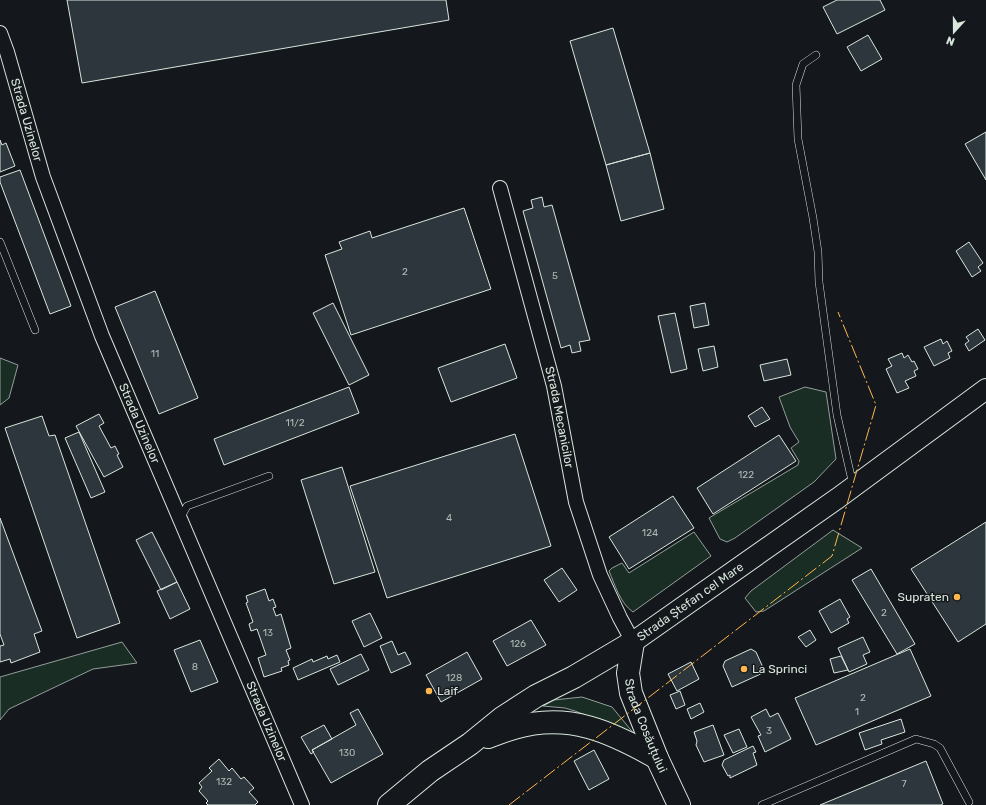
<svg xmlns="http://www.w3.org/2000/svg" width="986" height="805" font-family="Rubik,sans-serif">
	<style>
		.green { fill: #1a2d24; stroke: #939e99 }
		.building { fill: #2c363c; stroke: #d8e6dc }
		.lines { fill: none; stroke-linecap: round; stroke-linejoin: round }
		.service-casing { stroke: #d8e6dc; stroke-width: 8 }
		.minor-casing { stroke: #d8e6dc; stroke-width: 16 }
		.secondary-casing { stroke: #d8e6dc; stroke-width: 22 }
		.primary-casing { stroke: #d8e6dc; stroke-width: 24 }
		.service { stroke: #14181c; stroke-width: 7 }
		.minor { stroke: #14181c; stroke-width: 14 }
		.secondary { stroke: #14181c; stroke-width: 20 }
		.primary { stroke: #14181c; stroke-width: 22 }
		.power { stroke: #ffb74d; stroke-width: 1; stroke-dasharray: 14 3 2 3; stroke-linecap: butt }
		.poi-dot { fill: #ffb74d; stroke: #14181c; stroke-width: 1.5 }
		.labels { text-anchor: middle; stroke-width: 3; stroke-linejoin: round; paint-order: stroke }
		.number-label { font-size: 10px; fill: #adbab4 }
		.street-label { font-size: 12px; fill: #d8e6dc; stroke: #14181c }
		.poi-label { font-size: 12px; fill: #d8e6dc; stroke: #14181c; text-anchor: start }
	</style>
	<rect width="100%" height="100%" fill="#14181c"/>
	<path class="green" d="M0 358 18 365 9 398 0 405Z
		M805 387 826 392 836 459 814 482 735 538 727 542 720 539 709 518 798 465 799 461 791 448 799 442 790 427 779 397Z
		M833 530 862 548 764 611 756 612 745 598 751 591Z
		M694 532 711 556 633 612C620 603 615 585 609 571L612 568 622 563 629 573Z
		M122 642 137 663 93 669 9 709 0 720V677Z
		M582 697 612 707 635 735 575 711 565 708 543 706 554 700Z"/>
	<path class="building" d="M67 0H446L449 20 82 83Z
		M837 0H880L885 10 837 34 823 7Z
		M613 28 650 153 606 165 570 41Z
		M868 35 882 59 861 71 847 47Z
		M986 132V180L965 144Z
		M0 140 2 145 6 143 15 166 0 172Z
		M650 153 664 209 621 221 606 165Z
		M20 170 71 306 50 314 0 182V177Z
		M542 197 544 207 552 205 590 340 579 342 581 351 572 353 570 345 561 348 523 211 533 208 531 200Z
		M464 208 491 289 351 335 325 255 342 249 339 242 370 231 372 238Z
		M969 242 983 263 978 267 981 271 972 277 956 251Z
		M155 291 198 398 159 414 115 307Z
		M333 303 369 375 349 385 313 313Z
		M705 303 709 325 694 328 690 306Z
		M675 313 687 369 671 373 658 316Z
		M978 329 985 340 969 351 965 344 969 341 966 337Z
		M941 339 943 344 947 341 952 351 948 353 950 358 934 366 924 347Z
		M505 344 517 378 451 402 438 368Z
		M714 346 718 367 703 371 698 349Z
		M902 353 904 358 908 355 912 362 914 361 918 369 914 371 916 376 905 381 909 388 897 393 886 369 892 366 888 359Z
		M787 359 791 375 764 381 760 365Z
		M349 387 359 413 224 465 214 439Z
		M762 407 770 419 755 427 748 416Z
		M99 414 104 423 99 426 111 448 115 446 119 454 117 455 123 467 104 477 76 426Z
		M42 416 49 436 55 435 120 623 77 638 5 428Z
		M79 432 105 492 91 498 65 438Z
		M515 434 551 546 387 598 350 486Z
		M779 435 796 461 713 514 697 488Z
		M342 467 375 572 334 584 301 480Z
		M673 496 694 528 629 569 609 537Z
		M0 518 42 631 34 634 40 652 11 663 10 659 0 662V646L4 645 0 634Z
		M986 522V624L958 642 911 569Z
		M152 532 177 582 161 590 136 540Z
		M562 568 577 590 559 602 544 580Z
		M871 569 915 644 897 654 852 580Z
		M177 582 190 609 170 619 157 591Z
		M265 589 269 601 273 599 276 607 273 608 276 616 281 614 291 648 286 650 290 660 288 661 289 665 281 668 282 671 264 677 258 658 266 655 257 629 251 631 249 624 253 622 246 603 248 602 246 596Z
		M840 599 850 617 847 619 849 623 831 633 819 611Z
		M370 613 382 638 364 647 352 621Z
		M531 620 546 645 507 666 493 641Z
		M810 630 816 640 806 647 798 637Z
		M863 637 870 652 863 655 867 664 849 672 838 648Z
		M200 640 218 682 191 692 174 650Z
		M392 641 398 655 405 652 411 664 391 673 380 646Z
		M751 649 756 652 765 672 732 687 723 666 725 661Z
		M910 649 931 696 816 745 795 698Z
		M467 652 482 679 441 702 426 675Z
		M361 654 369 670 338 685 330 669Z
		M337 655 340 662 298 680 293 668 312 659 313 662 327 656 328 659Z
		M841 656 848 670 834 673 830 659Z
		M691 662 699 679 677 691 668 674Z
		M680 691 685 705 676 709 670 695Z
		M700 703 704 712 691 719 687 709Z
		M358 709 383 754 331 783 312 750 356 725 350 713Z
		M766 709 770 717 778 713 791 739 765 752 758 736 761 735 751 717Z
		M901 719 905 732 881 740 882 744 865 750 859 733Z
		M324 725 332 739 312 750 314 752 311 754 301 737Z
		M713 725 724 755 704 762 696 745 697 741 694 732Z
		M739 729 747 747 733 753 724 735Z
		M753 746 756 752 753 753 757 765 730 778V775L728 776 722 765 724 760Z
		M594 750 609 779 589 790 574 761Z
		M219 759 229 771 232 768 241 779 244 777 254 788 249 792 258 802 255 805H208L206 803 208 801 199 791 202 787 199 783 212 771 209 768Z
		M926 761 943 804 941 805H820Z"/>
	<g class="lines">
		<defs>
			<path id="service" d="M816 55 803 64 796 85 798 139 813 218 818 252 819 282 837 415 853 485
				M0 242 35 330
				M180 519 187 506 269 476
				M762 805 916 739 934 744 940 748 969 802"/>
			<g id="minor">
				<path id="s1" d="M0 33 7 52 43 177 102 336 302 805"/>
				<path id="s2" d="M500 188 554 386 576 502 600 575 620 618 633 642"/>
			</g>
			<g id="secondary">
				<path id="s3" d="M633 642 838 498 986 389"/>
			</g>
			<g id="primary">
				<path id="s4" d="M633 642 628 673 631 693 657 758 679 805"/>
				<path d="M488 737C497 734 506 730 514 728 569 712 611 732 657 758"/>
				<path d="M389 805 430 771 470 744 502 718 536 696 574 677 633 642"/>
			</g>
		</defs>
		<use href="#service" class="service-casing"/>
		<use href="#minor" class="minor-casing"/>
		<use href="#secondary" class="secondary-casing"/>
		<use href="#primary" class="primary-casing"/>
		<use href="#service" class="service"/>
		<use href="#minor" class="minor"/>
		<use href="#secondary" class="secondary"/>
		<use href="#primary" class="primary"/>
		<path class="power" d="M509 805 832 556 876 405 838 312"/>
	</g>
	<g class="poi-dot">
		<circle cx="957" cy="597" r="4"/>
		<circle cx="744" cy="669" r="4"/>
		<circle cx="429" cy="691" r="4"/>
	</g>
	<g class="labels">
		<g class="number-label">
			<text x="405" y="275">2</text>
			<text x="555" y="279">5</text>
			<text x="155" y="357">11</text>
			<text x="295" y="426">11/2</text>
			<text x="746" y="478">122</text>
			<text x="449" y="521">4</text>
			<text x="650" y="536">124</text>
			<text x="884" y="616">2</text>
			<text x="268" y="636">13</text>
			<text x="518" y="647">126</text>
			<text x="195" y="670">8</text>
			<text x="454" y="681">128</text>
			<text x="863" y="701">2</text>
			<text x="857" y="715">1</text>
			<text x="769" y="734">3</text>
			<text x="347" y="756">130</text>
			<text x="224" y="785">132</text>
			<text x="904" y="787">7</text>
		</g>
		<g class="street-label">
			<text dy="4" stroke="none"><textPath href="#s1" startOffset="91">Strada Uzinelor</textPath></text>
			<text dy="4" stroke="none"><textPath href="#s2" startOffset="237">Strada Mecanicilor</textPath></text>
			<text dy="4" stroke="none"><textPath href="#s1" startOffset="415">Strada Uzinelor</textPath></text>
			<text dy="4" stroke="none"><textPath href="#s3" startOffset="70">Strada Ștefan cel Mare</textPath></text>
			<text dy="4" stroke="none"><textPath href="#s1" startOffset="739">Strada Uzinelor</textPath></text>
			<text dy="4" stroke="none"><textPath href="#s4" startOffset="87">Strada Cosăuțului</textPath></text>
		</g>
		<g class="poi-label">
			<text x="949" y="601" text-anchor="end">Supraten</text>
			<text x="752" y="673">La Sprinci</text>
			<text x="437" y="695">Laif</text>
		</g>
	</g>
	<g transform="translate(954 32) rotate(201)" stroke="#14181c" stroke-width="3" paint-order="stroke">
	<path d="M0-3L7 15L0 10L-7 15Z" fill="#d8e6dc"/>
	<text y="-6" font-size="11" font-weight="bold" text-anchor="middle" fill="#d8e6dc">N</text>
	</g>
</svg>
